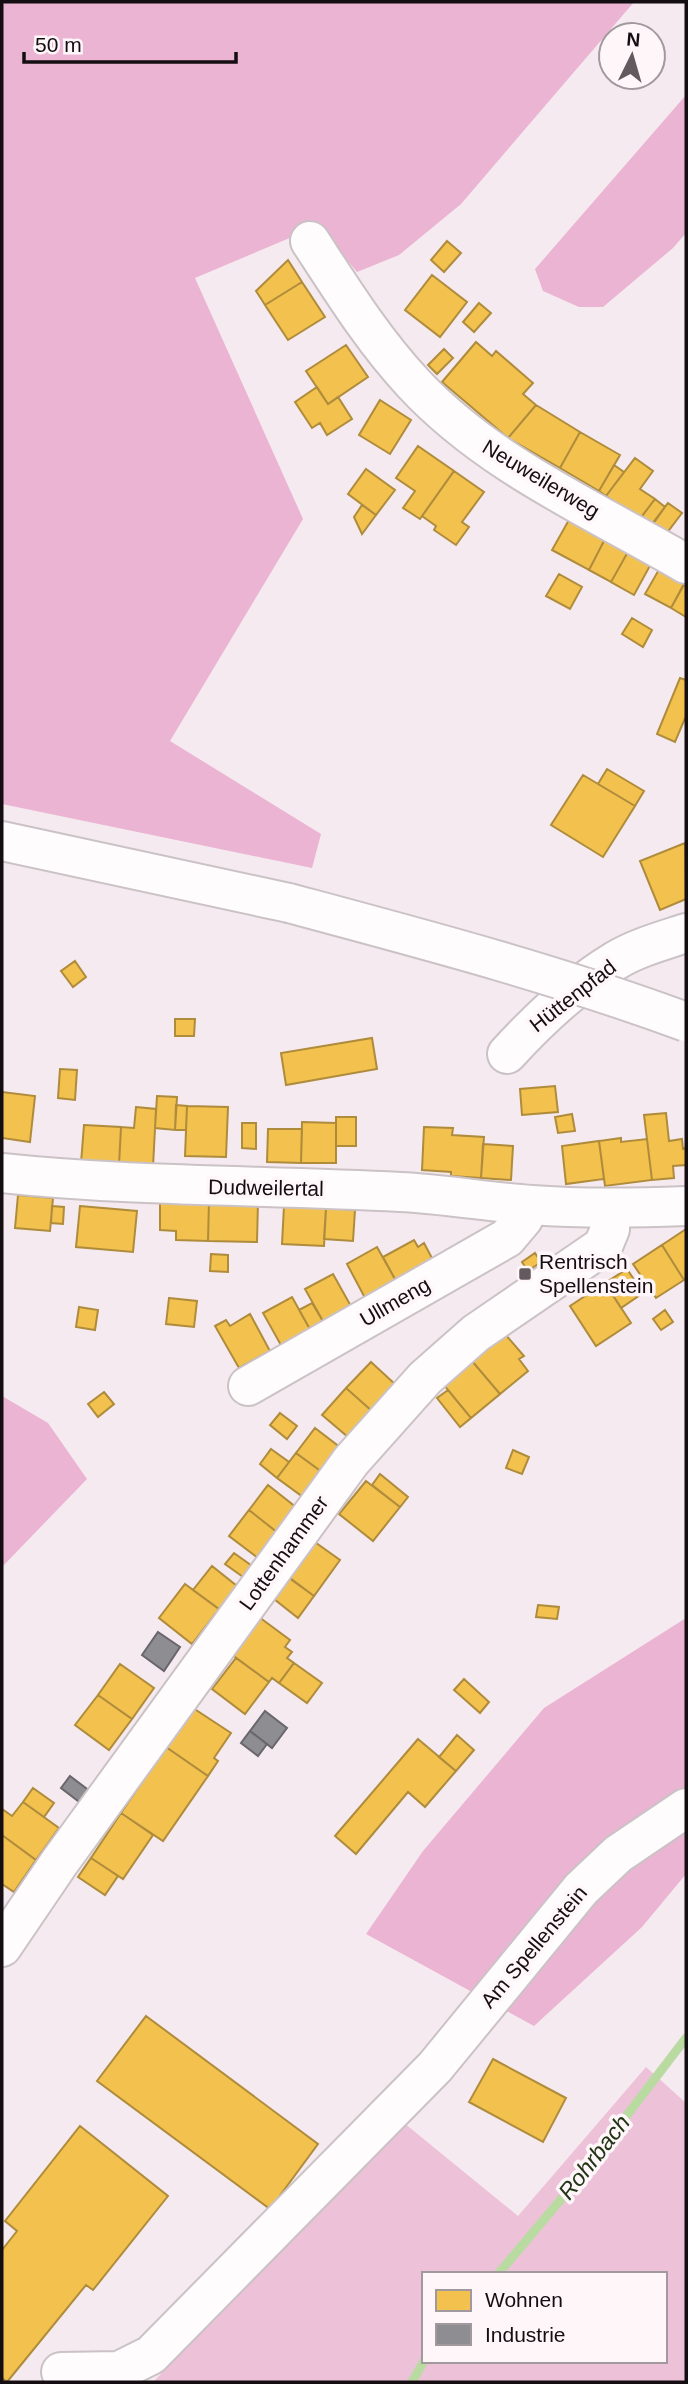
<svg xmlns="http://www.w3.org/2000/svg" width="688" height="2384" font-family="Helvetica,sans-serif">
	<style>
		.green { fill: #edc1d8; fill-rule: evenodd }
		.forest { fill: #ebb4d2 }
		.homes { fill: #f2c14e; stroke: #af8b3c; stroke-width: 2 }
		.industry { fill: #8d8d92; stroke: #69676b; stroke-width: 2 }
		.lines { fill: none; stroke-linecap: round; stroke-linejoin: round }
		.stream { stroke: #b9dba2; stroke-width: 9 }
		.minor-casing { stroke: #cbc2c6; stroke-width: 42 }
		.major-casing { stroke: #cbc2c6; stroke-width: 42 }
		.minor { stroke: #fefcfd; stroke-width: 38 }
		.major { stroke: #fefcfd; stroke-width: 38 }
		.major-bridge-casing { stroke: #cbc2c6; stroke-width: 42; stroke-linecap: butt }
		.major-bridge { stroke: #fefcfd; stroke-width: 38 }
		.poi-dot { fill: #635a5f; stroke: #fff6fa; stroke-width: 2.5 }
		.labels { text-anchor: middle; stroke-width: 7; stroke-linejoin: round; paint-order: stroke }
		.street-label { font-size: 21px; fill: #140d11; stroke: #fff6fa }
		.poi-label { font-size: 21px; fill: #140d11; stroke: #fff6fa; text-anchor: start }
		.water-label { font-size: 23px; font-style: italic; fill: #203513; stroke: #fff6fa }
	</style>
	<rect width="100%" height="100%" fill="#f5eaef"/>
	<path class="green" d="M646 2067 686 2103V2382H153L404 2123 518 2216ZM424 2274H665V2361H424Z"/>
	<path class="forest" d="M2 2H634L461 204 399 255 357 272 318 226 195 278 303 519 170 741 321 834 312 868 2 804Z
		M686 95V233L673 248 603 307H579L543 291 535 269Z
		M2 1396 48 1423 87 1479 2 1567Z
		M686 1618V1874L642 1927 534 2026 366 1934 423 1851 544 1708Z"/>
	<path class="homes" d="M447 241 461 253 444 272 431 260Z
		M288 260 302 282 265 305 256 291Z
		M432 275 467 302 440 337 405 310Z
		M302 282 325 317 288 340 265 305Z
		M479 303 491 313 474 332 463 322Z
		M476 342 492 356 496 351 533 383 523 394 536 405 508 438 442 382Z
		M346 345 368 377 328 404 306 371Z
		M444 349 453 358 437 374 428 365Z
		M317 387 328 404 338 397 352 419 327 435 320 423 312 428 295 402Z
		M380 400 411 420 390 454 359 435Z
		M536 405 580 432 560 468 508 438Z
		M580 432 620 455 599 491 560 468Z
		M418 446 454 471 420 519 403 508 415 491 396 478Z
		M635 458 653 471 640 489 655 499 639 520 606 496Z
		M614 465 624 472 606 496 599 491Z
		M366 469 395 490 376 515 348 494Z
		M454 471 484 492 462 522 469 527 456 545 434 530 436 526 422 516Z
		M655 499 665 507 650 528 639 520Z
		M668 503 682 513 666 534 652 524Z
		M362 505 376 515 362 534 354 517Z
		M570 518 606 537 589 570 552 550Z
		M606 537 629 550 611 582 589 570Z
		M629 550 652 562 634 595 611 582Z
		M661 566 686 580 671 608 645 594Z
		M559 574 582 587 570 609 546 596Z
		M686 581V617L671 608Z
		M632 618 652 630 643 647 622 634Z
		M680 678 686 680V716L675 742 657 734Z
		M607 769 644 791 635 806 598 784Z
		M583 775 635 806 603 857 551 825Z
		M685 843 686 899 660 910 640 861Z
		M75 961 86 977 73 987 61 971Z
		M175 1019H195L194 1036H175Z
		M372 1038 377 1069 286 1085 281 1053Z
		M60 1069 77 1070 75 1100 58 1098Z
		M555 1086 558 1112 522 1115 520 1089Z
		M2 1092 35 1096 30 1142 2 1138Z
		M157 1096 177 1097 175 1130 155 1128Z
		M176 1105 187 1106 186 1130H175Z
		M187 1106 228 1107 226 1157 185 1156Z
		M136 1107 156 1109 153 1167 119 1165 121 1127 134 1128Z
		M666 1113 669 1141 682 1139 683 1149 686 1148V1165L673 1166 674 1178 652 1180 644 1115Z
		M572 1114 575 1131 558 1133 555 1117Z
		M336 1117H356V1146H336Z
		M302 1122 336 1123V1163H301Z
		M242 1123H256V1149L242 1148Z
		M84 1125 121 1127 119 1165 81 1163Z
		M424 1127 453 1128 452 1135 484 1137 481 1178 451 1176V1172L422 1170Z
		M268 1129H302L301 1163 267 1162Z
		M621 1138V1142L647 1139 652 1180 605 1186 599 1141Z
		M599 1141 604 1179 566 1184 562 1146Z
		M483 1144 513 1146 511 1180 481 1178Z
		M18 1195 53 1198 50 1231 15 1228Z
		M160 1200 209 1201 208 1241 176 1240V1231L160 1230Z
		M209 1201 258 1202 257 1242 208 1241Z
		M52 1206 64 1207 63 1224 51 1223Z
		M80 1206 137 1211 133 1252 76 1247Z
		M284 1206 326 1208 324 1246 282 1244Z
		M326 1208 355 1210 353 1241 324 1239Z
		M686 1229V1279L684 1280 662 1245Z
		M414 1240 418 1247 424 1243 433 1260 396 1281 383 1257Z
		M662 1245 684 1280 656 1298 633 1264Z
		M377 1247 396 1281 365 1298 347 1264Z
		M535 1253 541 1262 528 1271 522 1262Z
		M211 1254 228 1255V1272L210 1271Z
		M627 1269 643 1293 621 1308 605 1283Z
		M333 1274 352 1308 324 1323 305 1289Z
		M605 1283 631 1323 596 1346 570 1306Z
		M292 1297 311 1331 282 1347 263 1313Z
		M169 1298 197 1301 194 1327 166 1324Z
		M312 1303 324 1323 311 1331 299 1310Z
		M79 1307 98 1310 95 1330 76 1327Z
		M665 1310 673 1322 661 1330 653 1319Z
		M250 1314 270 1351 239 1368 215 1326 226 1320 230 1326Z
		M505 1334 524 1356 519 1359 528 1371 500 1394 472 1361Z
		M472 1361 500 1394 471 1418 443 1384Z
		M371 1362 396 1385 372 1411 346 1388Z
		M346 1388 372 1411 348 1437 322 1415Z
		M448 1390 471 1418 460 1427 437 1398Z
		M104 1392 114 1404 98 1417 88 1404Z
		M280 1413 297 1426 287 1439 270 1425Z
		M315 1428 341 1448 322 1472 296 1453Z
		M271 1449 289 1462 277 1478 260 1464Z
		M513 1450 529 1457 522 1474 506 1468Z
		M296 1453 322 1472 303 1497 277 1478Z
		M380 1474 408 1497 400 1507 372 1485Z
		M366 1481 400 1507 373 1541 339 1514Z
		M268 1485 297 1508 278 1533 249 1510Z
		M249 1510 278 1533 258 1558 229 1536Z
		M312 1540 340 1560 314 1596 286 1575Z
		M234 1553 252 1566 243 1577 225 1564Z
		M212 1566 237 1586 219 1609 193 1590Z
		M289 1578 314 1596 298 1618 274 1599Z
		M185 1584 219 1609 192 1644 159 1618Z
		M538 1605 559 1607 557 1619 536 1617Z
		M259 1617 290 1640 285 1647 292 1652 287 1658 294 1663 279 1683 272 1678 269 1682 231 1654Z
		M236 1658 269 1682 245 1714 212 1689Z
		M294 1663 322 1683 307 1703 279 1683Z
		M120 1664 154 1688 132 1719 98 1695Z
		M464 1679 489 1702 480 1713 454 1690Z
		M98 1695 132 1719 109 1750 75 1725Z
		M193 1708 231 1733 214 1758 218 1761 208 1776 166 1747Z
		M457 1735 474 1750 456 1771 439 1757Z
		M418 1739 456 1771 425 1807 408 1792 356 1854 335 1836Z
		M166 1747 208 1776 163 1841 121 1813Z
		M33 1788 54 1803 44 1817 23 1802Z
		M23 1802 59 1828 36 1860 2 1835V1809L12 1816Z
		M121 1813 153 1835 123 1879 91 1858Z
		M2 1835 36 1860 14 1892 2 1884Z
		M91 1858 118 1876 105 1895 78 1877Z
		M146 2016 318 2144 270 2209 97 2081Z
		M493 2059 566 2098 543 2142 469 2102Z
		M80 2126 168 2196 93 2290 86 2285 7 2382 2 2378V2250L17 2231 5 2221Z"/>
	<path class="industry" d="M158 1632 180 1647 164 1671 142 1655Z
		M265 1711 287 1728 272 1748 250 1731Z
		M250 1731 267 1744 258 1756 241 1743Z
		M70 1776 91 1792 82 1804 61 1788Z"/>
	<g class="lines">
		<path class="stream" d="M498 2274 579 2178 686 2038
			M412 2382 424 2361"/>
		<defs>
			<path id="minor" d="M310 241C342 290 373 340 413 383 488 464 592 509 686 564
				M507 1054C539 1019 574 986 615 961 636 948 662 941 686 933
				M2 1173C134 1187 267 1185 400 1192 444 1194 488 1202 532 1205 584 1209 634 1208 686 1206
				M248 1386 507 1238 523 1219 530 1205
				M2 1947 59 1863 351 1461 425 1378 476 1333 603 1246 610 1229 611 1209
				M61 2372 119 2371 151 2355 435 2067 581 1889 618 1854 686 1808"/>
			<path id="major" d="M2 841 289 903"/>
		</defs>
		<use href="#minor" class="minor-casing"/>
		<use href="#major" class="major-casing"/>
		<use href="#minor" class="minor"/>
		<use href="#major" class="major"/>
		<defs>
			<path id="major-bridge" d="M289 903C423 939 556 974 686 1022"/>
		</defs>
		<use href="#major-bridge" class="major-bridge-casing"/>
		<use href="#major-bridge" class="major-bridge"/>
	</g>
	<rect class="poi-dot" x="518" y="1267" width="14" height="14" rx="3.5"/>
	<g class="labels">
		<g class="street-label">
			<text transform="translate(541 479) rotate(31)" y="7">Neuweilerweg</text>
			<text transform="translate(573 996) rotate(-38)" y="7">Hüttenpfad</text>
			<text transform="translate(266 1188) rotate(1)" y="7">Dudweilertal</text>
			<text transform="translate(395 1302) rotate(-30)" y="7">Ullmeng</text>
			<text transform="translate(284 1553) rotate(-54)" y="7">Lottenhammer</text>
			<text transform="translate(534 1947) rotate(-50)" y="7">Am Spellenstein</text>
		</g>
		<g class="poi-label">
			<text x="539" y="1269">Rentrisch<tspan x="539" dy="24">Spellenstein</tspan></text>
		</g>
		<g class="water-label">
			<text transform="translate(594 2157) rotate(-52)" y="8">Rohrbach</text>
		</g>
	</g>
	<rect width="688" height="2384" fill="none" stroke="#140d11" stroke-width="7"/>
	<rect x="422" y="2272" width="245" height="91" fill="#fff6fa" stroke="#a1999d" stroke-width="2"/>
	<rect x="436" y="2290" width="35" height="21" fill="#f2c14e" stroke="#a1999d" stroke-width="2"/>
	<text x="485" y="2307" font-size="21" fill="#140d11">Wohnen</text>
	<rect x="436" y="2324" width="35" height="21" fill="#8d8d92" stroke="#a1999d" stroke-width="2"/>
	<text x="485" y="2342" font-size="21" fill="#140d11">Industrie</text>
	<g transform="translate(632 56) rotate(5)"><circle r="33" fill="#fff6fa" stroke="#a1999d" stroke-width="2"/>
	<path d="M0-5L12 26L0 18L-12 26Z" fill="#635a5f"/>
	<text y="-10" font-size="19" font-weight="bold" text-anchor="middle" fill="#140d11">N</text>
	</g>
	<path d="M24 52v10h212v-10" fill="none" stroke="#140d11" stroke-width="3.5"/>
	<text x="35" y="52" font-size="21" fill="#140d11" stroke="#fff6fa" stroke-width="5" paint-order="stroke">50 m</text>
</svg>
